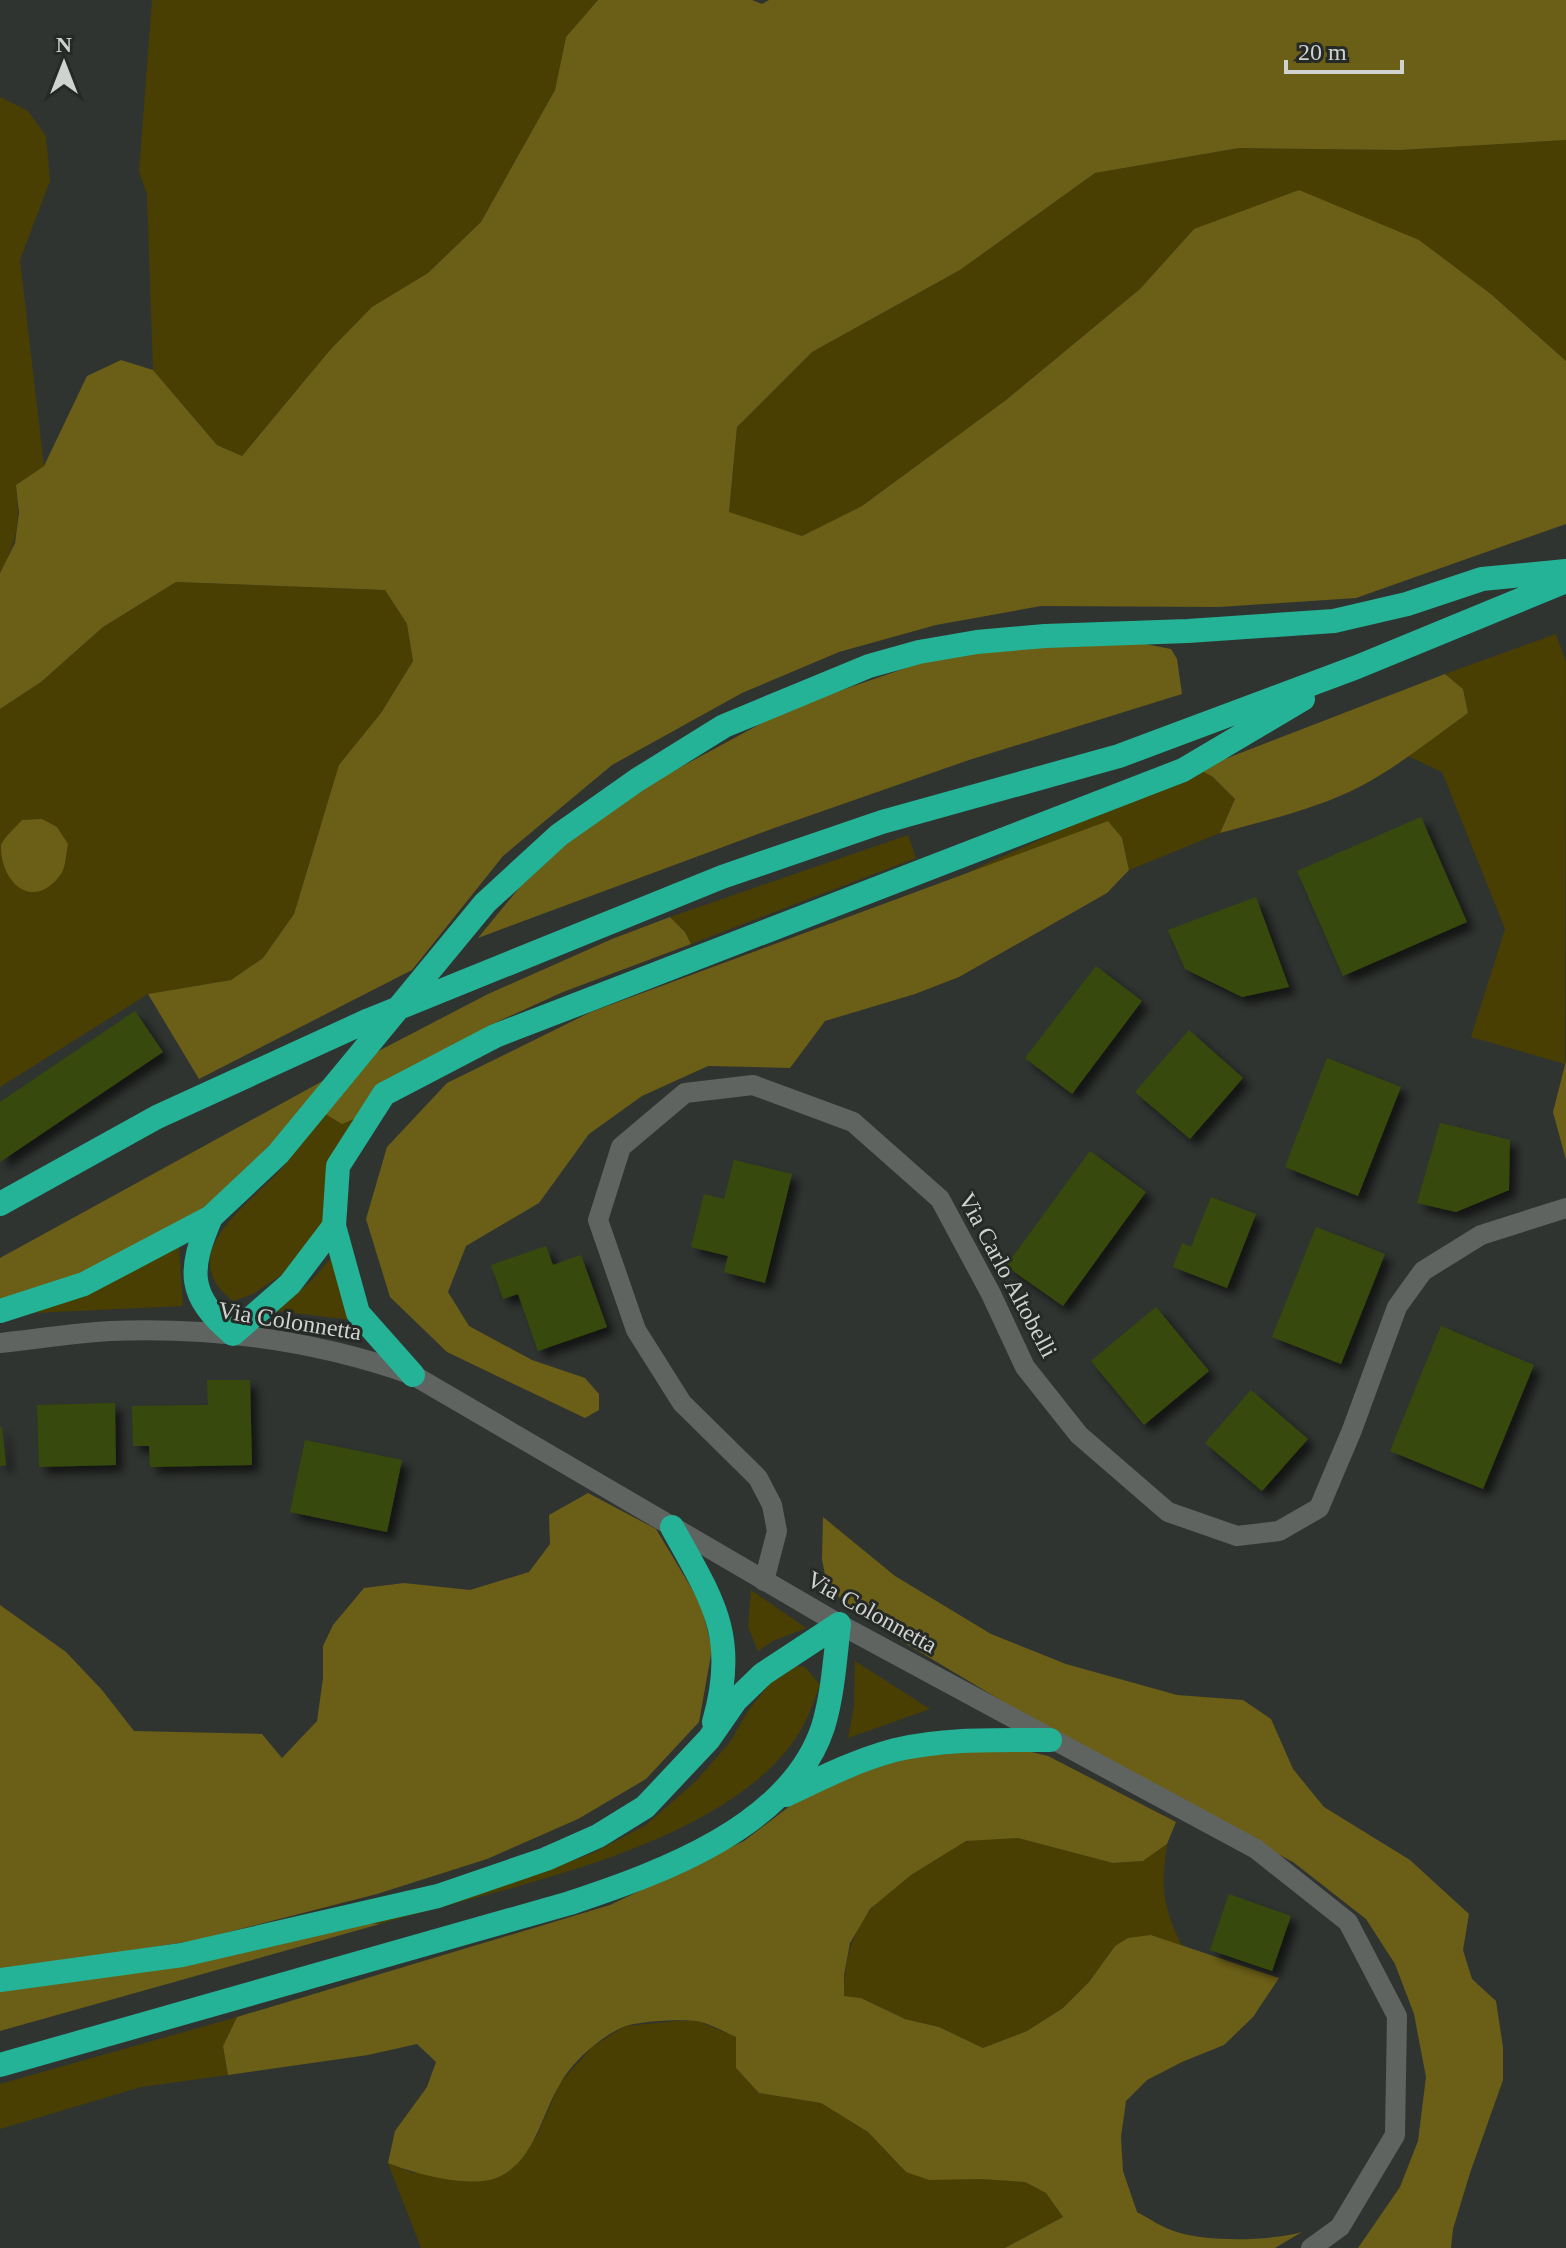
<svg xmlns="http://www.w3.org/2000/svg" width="1566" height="2248" font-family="Georgia,serif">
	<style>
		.green { fill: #493f02 }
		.forest { fill: #6b5e16 }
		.building { fill: #394a08; filter: url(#shadow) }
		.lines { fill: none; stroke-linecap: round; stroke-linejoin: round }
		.street { stroke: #606461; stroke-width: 20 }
		.secondary { stroke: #606461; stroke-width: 20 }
		.highway { stroke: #24b396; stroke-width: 24 }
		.labels { text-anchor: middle; stroke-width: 6; stroke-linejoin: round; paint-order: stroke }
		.street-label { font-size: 24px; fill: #d0d2d0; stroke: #262a27 }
	</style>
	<defs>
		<filter id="shadow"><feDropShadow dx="7" dy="7" stdDeviation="4" flood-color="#0009"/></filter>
	</defs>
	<rect width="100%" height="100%" fill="#303431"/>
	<path class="green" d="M152 0H598L566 37 555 90 481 222 428 273 372 308 330 350 242 456 217 445 153 370 147 194 139 172Z
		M0 97 28 111 46 136 50 181 20 260 44 466 16 485C20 526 18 537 0 573Z
		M1566 140V361L1492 295 1194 229 1140 289 1006 400 862 506 802 536 729 513 737 427 812 352 960 270 1095 173 1239 148 1400 150Z
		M176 582 385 590 407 624 413 661 381 713 320 827 294 914 263 958 231 980 148 994 0 1087V709L41 682 103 627Z
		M1556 634 1566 662 1565 1064 1471 1037 1505 929 1442 772 1408 756 1468 713 1463 689 1445 674Z
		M1199 768 1213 777 1235 799 1220 833 1129 870 1122 838 968 872Z
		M908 835 916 858 691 944 685 932 670 917Z
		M322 1112 359 1117 325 1226 283 1274 253 1294 233 1301C171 1253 250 1205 282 1168 297 1151 309 1131 322 1112Z
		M179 1246 183 1306 34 1313 105 1285Z
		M337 1251 360 1321 277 1311 313 1279Z
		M751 1590 806 1628 773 1641 758 1651 748 1627Z
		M855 1661 930 1709 848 1738 854 1706Z
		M797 1666 805 1667 820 1685C812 1706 805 1727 791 1745 711 1850 502 1888 380 1924L365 1923 538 1873 593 1853 646 1825 696 1781 730 1742 748 1711 770 1683Z
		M1018 1838 1114 1863 1143 1861 1167 1844C1161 1889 1162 1904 1182 1946L1151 1935 1115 1946 1089 1982 1063 2008 1027 2031 983 2048 939 2027 905 2019 861 1998 844 1996C845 1926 872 1898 930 1863 942 1856 956 1844 968 1841 984 1838 1002 1839 1018 1838Z
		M237 2017 223 2046 228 2075 141 2087 0 2129V2084Z
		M676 2021H698L736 2037V2068L759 2093 821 2103 868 2132 906 2172 1025 2182 1046 2193 1063 2217 1005 2248H421L388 2163 413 2173 536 2138 560 2083 592 2047 625 2026Z"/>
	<path class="forest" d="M598 0H752L762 4 769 0H1566V140L1400 150 1239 148 1095 173 960 270 812 352 737 427 729 512 802 536 862 506 1006 400 1140 289 1194 229 1299 190 1419 240 1492 295 1566 361V524L1356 598 1219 607 1041 606 936 625 839 652 742 693 612 765 503 856 412 970 199 1079 148 994 231 980 263 958 294 914 339 765 381 713 413 661 407 624 385 590 176 582 103 627 41 682 0 709V573L15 543 19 513 16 485 44 466 87 376 121 360 153 370 217 445 242 456 330 350 372 307 428 273 481 222 555 90 566 37Z
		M1135 642 1171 649 1177 659 1182 694 969 760 777 827 478 938 519 888 603 809 790 708 929 660 1017 645Z
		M1445 674 1463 689 1468 713C1433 738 1399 766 1361 786 1317 809 1267 820 1220 833L1235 799 1213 777 1199 769Z
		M42 819 57 827 68 844C66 853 66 867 61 874 33 913 0 882 1 845 5 836 15 828 22 820Z
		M1108 821 1122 838 1129 870 1107 893 959 977 915 994 825 1021 790 1068 708 1066 642 1096 589 1134 539 1203 466 1246 448 1292 469 1326 532 1360 585 1378 599 1394V1410L585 1418 447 1352 390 1297 366 1219 387 1147 447 1083 591 1012Z
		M670 917 685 932 691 944 563 992 486 1027 359 1117 342 1124 322 1112 365 1058 488 994 612 939Z
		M1566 1061V1160L1553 1112Z
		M339 1072 206 1213 100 1267 0 1304V1258Z
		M588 1493 656 1529 701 1604 712 1649 699 1722 646 1779 578 1819 487 1859 377 1894 198 1940 0 1971V1605L66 1652 102 1690 134 1731 262 1734 282 1758 317 1721 323 1678V1646L333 1625 364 1588 404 1583 470 1590 529 1572 550 1544 549 1515Z
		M823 1517 895 1576 991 1634 1066 1664 1177 1695 1243 1700 1271 1719 1293 1769 1324 1807 1410 1860 1469 1914 1463 1950 1472 1979 1496 2001 1503 2047V2080L1470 2173 1453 2229 1451 2248H1358L1400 2187 1418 2141 1426 2077 1414 2014 1395 1964 1366 1919 1293 1862 1101 1760 853 1612 827 1584 822 1560Z
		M1007 1746 1048 1756 1176 1822 1167 1844 1143 1861 1113 1863 1018 1838 966 1841 911 1875 870 1909 850 1943 844 1975V1996L861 1998 905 2019 939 2027 983 2048 1027 2031 1063 2008 1089 1982 1115 1946 1128 1938 1151 1935 1279 1978 1253 2017 1224 2045 1182 2062 1147 2080 1126 2101 1121 2137 1123 2171 1137 2212C1150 2219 1163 2228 1177 2232 1208 2242 1271 2241 1302 2232L1275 2248H1005L1063 2217 1046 2193 1025 2182 981 2179 929 2180 906 2172 868 2132 821 2103 759 2093 736 2068V2037C724 2032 709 2023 696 2021 680 2019 637 2021 623 2027 599 2038 573 2061 560 2084 541 2115 536 2157 501 2176 474 2190 415 2174 388 2163L395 2131 427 2087 436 2062 417 2044 368 2055 228 2075 223 2046 237 2017 610 1905 744 1841 790 1806 847 1774 937 1751Z
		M365 1923 380 1924 0 2031V1992L150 1969Z"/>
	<path class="building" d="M1421 817 1467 922 1343 976 1297 871Z
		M1256 897 1289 987 1242 997 1185 969 1168 930Z
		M1096 966 1142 1001 1072 1094 1025 1058Z
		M135 1011 163 1052 0 1162V1102Z
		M1189 1030 1243 1078 1190 1139 1135 1092Z
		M1327 1058 1401 1087 1358 1196 1285 1167Z
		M1440 1123 1510 1140 1509 1190 1456 1212 1417 1203Z
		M1090 1151 1146 1192 1063 1306 1006 1266Z
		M734 1160 792 1174 765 1283 724 1272 728 1256 691 1247 704 1194 724 1199Z
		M1211 1197 1256 1214 1227 1288 1173 1267 1182 1243 1191 1247Z
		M1316 1227 1385 1254 1341 1364 1272 1337Z
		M546 1246 553 1265 581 1255 607 1327 538 1351 518 1294 503 1299 491 1265Z
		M1156 1307 1209 1371 1144 1425 1091 1361Z
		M1441 1326 1534 1365 1483 1489 1390 1451Z
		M207 1380H250L252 1465 150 1467 149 1446H133L132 1406 208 1405Z
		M1251 1390 1308 1439 1262 1491 1205 1443Z
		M115 1403 116 1465 39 1467 37 1405Z
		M0 1427H2L6 1465 0 1466Z
		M305 1440 402 1460 387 1532 290 1512Z
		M1229 1894 1291 1916 1272 1971 1210 1950Z"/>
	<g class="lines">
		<path class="street" d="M764 1581 777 1531 772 1505 758 1478 682 1403 636 1330 598 1220 621 1147 685 1093 753 1085 853 1122 940 1199 991 1294 1025 1367 1079 1435 1168 1512 1237 1536 1279 1531 1319 1508 1352 1430 1397 1307 1423 1271 1481 1235 1566 1208"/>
		<path class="secondary" d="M0 1343C37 1339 74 1333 110 1331 213 1327 317 1341 413 1375L839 1624 1256 1849 1348 1922 1397 2016 1395 2135 1340 2227 1311 2248"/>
		<path class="highway" d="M0 1204 157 1117 369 1020 722 877 882 822 1119 756 1357 667 1566 581
			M211 1217C188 1271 187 1295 233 1334L290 1284 334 1226
			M0 1311 84 1284 211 1217 278 1154 485 903 559 835 637 780 724 726 869 666 919 652 977 642 1045 636 1188 631 1334 621 1407 604 1482 579 1566 571
			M413 1375 358 1313 334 1226 338 1166 384 1094 495 1036 1183 770 1303 699
			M672 1527C712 1600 739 1635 714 1722
			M786 1795C821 1778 857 1760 895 1750 945 1738 999 1740 1050 1740
			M0 1980 182 1955 438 1896 546 1859 598 1836 645 1807 709 1739 736 1700 763 1674 839 1624
			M0 2065 570 1903C660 1873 790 1827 823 1727 833 1694 835 1659 839 1624"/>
	</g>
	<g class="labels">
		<g class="street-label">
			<text transform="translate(1008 1275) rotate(62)" y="8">Via Carlo Altobelli</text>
			<text transform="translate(290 1321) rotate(9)" y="8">Via Colonnetta</text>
			<text transform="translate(872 1612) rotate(29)" y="8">Via Colonnetta</text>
		</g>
	</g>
	<g transform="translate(64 64)" stroke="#262a27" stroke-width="6" paint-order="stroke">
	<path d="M0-6L14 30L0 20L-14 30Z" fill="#d0d2d0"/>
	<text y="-12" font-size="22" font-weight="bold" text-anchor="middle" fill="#d0d2d0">N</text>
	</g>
	<path d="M1286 60v12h116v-12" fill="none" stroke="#d0d2d0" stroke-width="4"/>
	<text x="1298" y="60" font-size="24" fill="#d0d2d0" stroke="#262a27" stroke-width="6" paint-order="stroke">20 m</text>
</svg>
